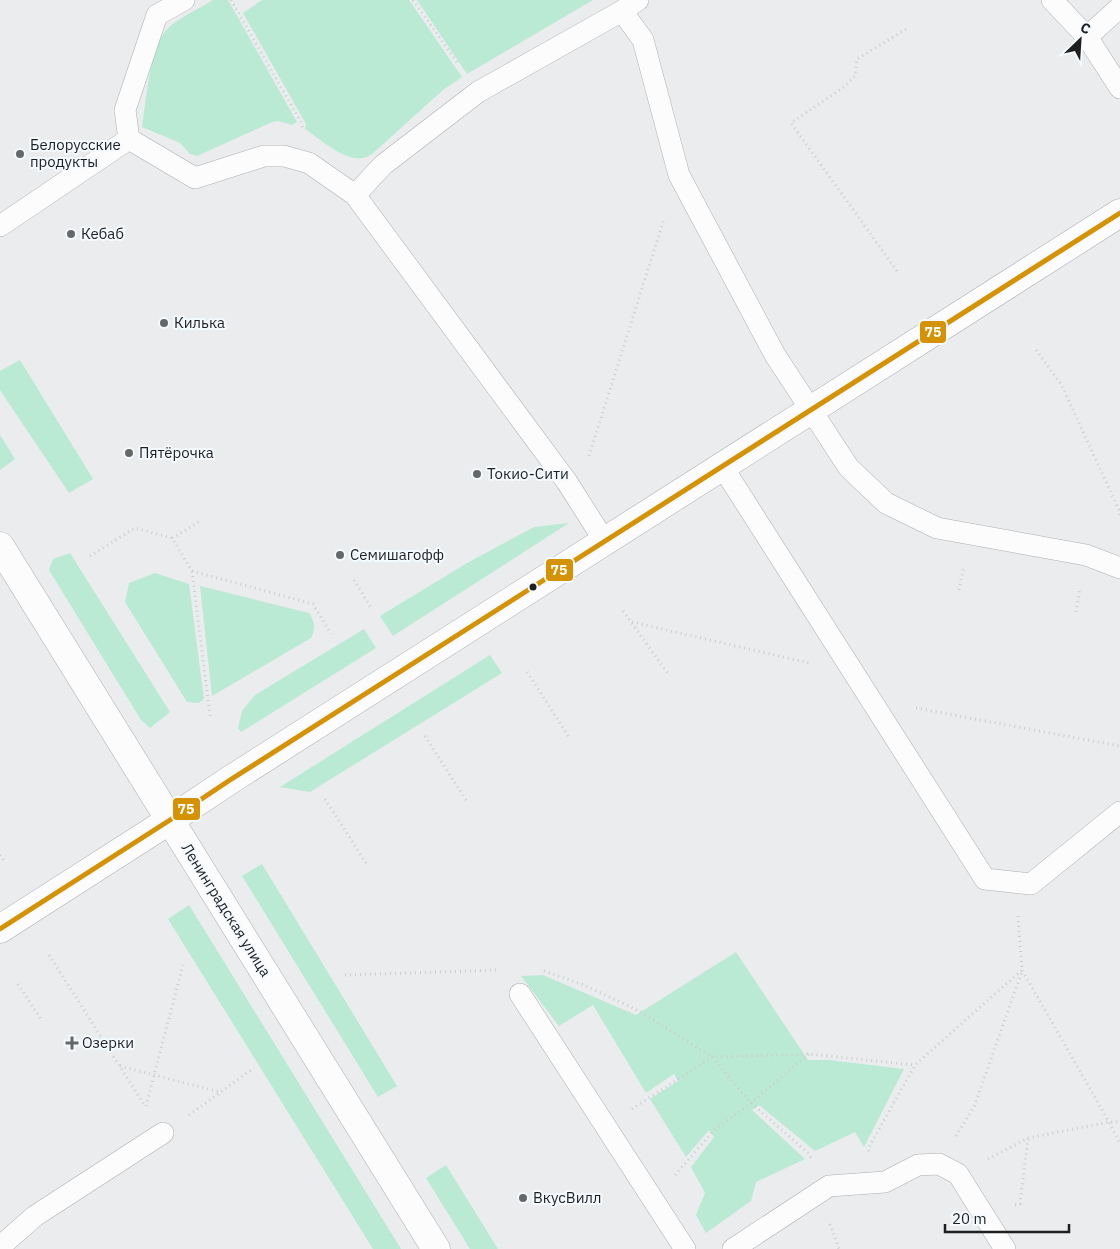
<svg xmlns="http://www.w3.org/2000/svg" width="1120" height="1249" font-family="'IBM Plex Sans',sans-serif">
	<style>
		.green { fill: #bbead4 }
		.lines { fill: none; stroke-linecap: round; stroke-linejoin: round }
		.service-casing { stroke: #acaeb0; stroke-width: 22 }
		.tertiary-casing { stroke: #acaeb0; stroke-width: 29 }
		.path { stroke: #cccccd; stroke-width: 3; stroke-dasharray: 1 4; stroke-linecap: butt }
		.service { stroke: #fcfcfc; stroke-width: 21 }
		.tertiary { stroke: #fcfcfc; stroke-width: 28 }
		.bus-1-casing { stroke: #f5fafe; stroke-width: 9 }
		.bus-1 { stroke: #d69205; stroke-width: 5 }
		.poi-dot { fill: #656769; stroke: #f5fafe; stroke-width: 2 }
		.bus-dot { fill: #1e1f21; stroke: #f5fafe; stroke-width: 2 }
		.labels { text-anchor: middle; stroke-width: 4; stroke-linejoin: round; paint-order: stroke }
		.poi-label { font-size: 15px; fill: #1e1f21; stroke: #f5fafe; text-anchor: start }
		.street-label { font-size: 15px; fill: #1e1f21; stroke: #f5fafe }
		.line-badge { stroke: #f5fafe; stroke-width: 2 }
		.badge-label { font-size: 14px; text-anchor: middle; font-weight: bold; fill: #fff }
	</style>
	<rect width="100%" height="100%" fill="#eaecee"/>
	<path class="green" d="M213 0H228L297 122 292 125 278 121 272 122 197 156 190 154 180 143 142 127C146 102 150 44 169 27 182 16 199 9 213 0Z
		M262 0H409L462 77 443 90 371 155C350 168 322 140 305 129L306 124 243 13Z
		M417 0H593L467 74Z
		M20 360 93 479 69 493 0 390V371Z
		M0 435 15 459 0 470Z
		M569 523 393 636 380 616 467 563 534 527Z
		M70 553 170 712 150 728 141 720 49 570 53 559Z
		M155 573 189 584 204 699 199 703 187 702 125 602 129 583Z
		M200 586 309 613C315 623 316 628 311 638L212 696Z
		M364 629 376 648 241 732 238 728 242 711 255 695Z
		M490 655 502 673 310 792 280 787Z
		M262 864 397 1086 378 1097 242 876Z
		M189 905 401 1249H373L168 919Z
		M736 952 808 1060H829L904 1069 864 1147 855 1132 815 1151 759 1105 752 1110 805 1159 756 1182 751 1201 706 1233 696 1215 705 1193 691 1167 714 1137 709 1130 686 1157 650 1099 678 1081 674 1074 646 1093 593 1005 559 1026 521 976 543 975 636 1015Z
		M446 1165 498 1249H470L426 1178Z"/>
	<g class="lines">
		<defs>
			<path id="service" d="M1052 0 1087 37
				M1120 7 1087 37 1120 88
				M622 11 643 40 679 175 775 355 849 468 886 503 937 528 1086 555 1120 568
				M129 139 125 110 157 15 184 0
				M355 195 383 165 478 92 622 11 638 0
				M0 226 129 139 195 178 264 156H284L309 163 355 195 567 482 605 542
				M722 466 985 879 1031 884 1120 812
				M520 994 685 1249
				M3 1244 35 1216 163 1133
				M733 1249 829 1186 885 1182 918 1165 939 1164 958 1174 1005 1249"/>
			<path id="tertiary" d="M0 546 436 1249
				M0 929 170 820 230 780 1120 213"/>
		</defs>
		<use href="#service" class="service-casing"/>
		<use href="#tertiary" class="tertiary-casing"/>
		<path class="path" d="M231 0 301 122 303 128
			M413 0 459 65
			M897 271 791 123 844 87 855 76 857 59 908 28
			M1036 350 1061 384 1119 510 1120 517
			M589 456 664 219
			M172 538 199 522
			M90 556 135 528 172 538 192 571 313 604 331 634
			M192 571 210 716
			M354 580 371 608
			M959 590 964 566
			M623 611 669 675
			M1076 612 1080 588
			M632 622 809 663
			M527 672 569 737
			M916 708 1120 746
			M425 736 466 800
			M325 799 366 863
			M0 855 5 862
			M1018 916 1022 970 1109 1122 1120 1144
			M49 955 145 1106
			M544 971 584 985 639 1011 712 1057 751 1103 808 1153 811 1158
			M345 975 498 970
			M18 984 42 1021
			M120 1066 220 1092
			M146 1106 184 961
			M632 1109 712 1057 809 1054 915 1065
			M189 1115 251 1070
			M956 1136 974 1107 1022 971
			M869 1151 868 1149 915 1065 1022 970
			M988 1159 1028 1138 1109 1122H1120
			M675 1175 716 1128 751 1103 809 1054
			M1015 1205 1020 1204 1028 1139
			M830 1224 839 1249"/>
		<use href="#service" class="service"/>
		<use href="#tertiary" class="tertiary"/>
		<defs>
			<path id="bus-1" d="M0 929 170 820 230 780 1120 213"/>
		</defs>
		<use href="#bus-1" class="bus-1-casing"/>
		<use href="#bus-1" class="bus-1"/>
	</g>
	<g class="poi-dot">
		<circle cx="20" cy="154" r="5"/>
		<circle cx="71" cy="234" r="5"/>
		<circle cx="164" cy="323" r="5"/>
		<circle cx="129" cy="453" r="5"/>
		<circle cx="477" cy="474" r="5"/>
		<circle cx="340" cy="555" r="5"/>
		<path d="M69.5 1035.5h5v5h5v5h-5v5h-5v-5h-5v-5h5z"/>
		<circle cx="523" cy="1198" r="5"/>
	</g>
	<circle class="bus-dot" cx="533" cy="587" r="4.5"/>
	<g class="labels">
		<g class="poi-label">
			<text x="30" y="150">Белорусские<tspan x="30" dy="17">продукты</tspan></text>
			<text x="81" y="239">Кебаб</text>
			<text x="174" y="328">Килька</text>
			<text x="139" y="458">Пятёрочка</text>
			<text x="487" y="479">Токио-Сити</text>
			<text x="350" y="560">Семишагофф</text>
			<text x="82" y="1048">Озерки</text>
			<text x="533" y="1203">ВкусВилл</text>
		</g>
		<g class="street-label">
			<text transform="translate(226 910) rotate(58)" y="5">Ленинградская улица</text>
		</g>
	</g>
	<g class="line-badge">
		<rect x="919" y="320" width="28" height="24" rx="5" fill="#d69205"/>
		<rect x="545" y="558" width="29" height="24" rx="5" fill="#d69205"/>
		<rect x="172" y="797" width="29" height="24" rx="5" fill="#d69205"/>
	</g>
	<g class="badge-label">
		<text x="933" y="337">75</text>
		<text x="559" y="575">75</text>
		<text x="186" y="814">75</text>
	</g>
	<g transform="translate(1080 40) rotate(25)" stroke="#f5fafe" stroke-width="4" paint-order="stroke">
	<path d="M0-4L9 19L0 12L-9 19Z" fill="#1e1f21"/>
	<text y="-8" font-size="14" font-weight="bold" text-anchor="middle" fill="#1e1f21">С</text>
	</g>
	<path d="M945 1224v8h124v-8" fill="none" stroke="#1e1f21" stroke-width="2.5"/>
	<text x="952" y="1224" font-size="15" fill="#1e1f21" stroke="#f5fafe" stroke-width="4" paint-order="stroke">20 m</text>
</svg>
